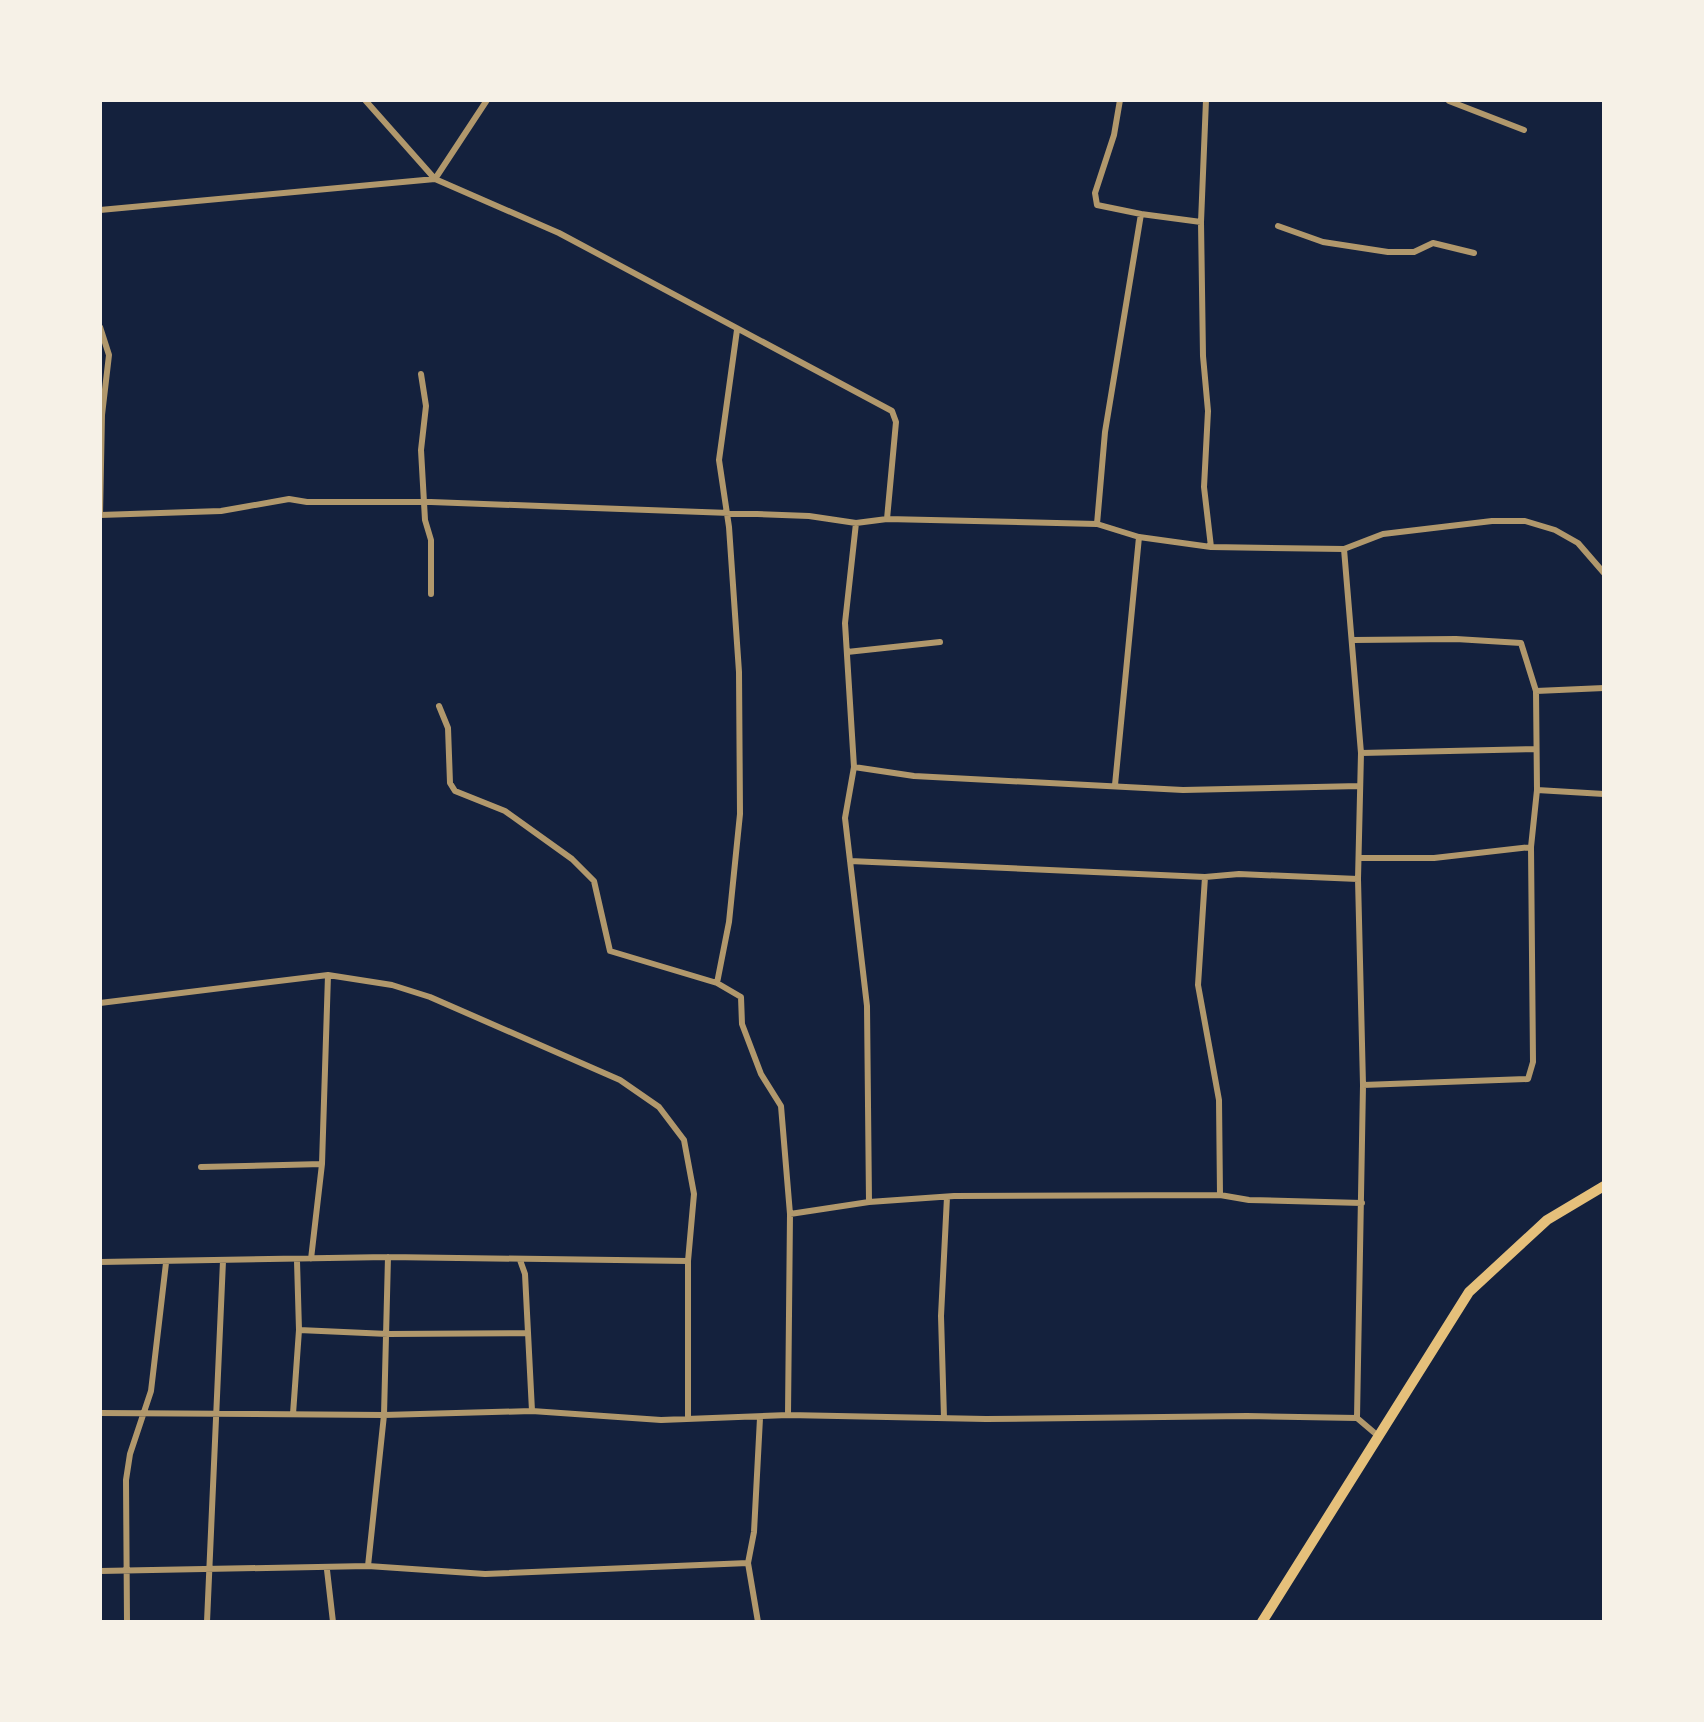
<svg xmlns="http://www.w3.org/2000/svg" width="1704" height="1722" font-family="'Sofia Sans Condensed',sans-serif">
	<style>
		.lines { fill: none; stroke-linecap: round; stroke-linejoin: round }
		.minor { stroke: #b1986c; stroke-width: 6 }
		.trunk { stroke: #e5c07b; stroke-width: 10 }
	</style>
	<rect width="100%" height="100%" fill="#14213d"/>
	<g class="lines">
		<path class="minor" d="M365 100 435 179 559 233 892 411 896 422 887 519
			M1206 100 1201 222 1203 356 1208 411 1204 487 1211 547
			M1449 101 1524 130
			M100 210 435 179 487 100
			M1141 214 1201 222
			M1278 226 1323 242 1388 252H1414L1433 243 1474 253
			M100 327 109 355 102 415 100 515 221 511 289 499 307 502H431L809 516 856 523 887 519 1097 524 1139 537 1211 547 1344 549 1383 534 1492 521H1525L1555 530 1578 543 1604 573
			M421 374 426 406 421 450 425 520 431 540V594
			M856 523 845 623 854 767 845 818 867 1006 869 1202
			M1097 524 1105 432 1141 214 1097 205 1095 193 1114 135 1120 100
			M1344 549 1361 753 1358 879 1363 1085 1357 1418
			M1353 640 1456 639 1521 643 1536 691 1537 790 1531 847 1533 1062 1528 1079 1363 1085
			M847 652 940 642
			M1536 691 1604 688
			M439 706 448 728 450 783 455 791 505 811 572 859 594 881 610 951 717 983 741 997 742 1024 761 1074 781 1106 790 1214 788 1415
			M1361 753 1534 749
			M854 767 914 776 1183 790 1360 786
			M1115 785 1139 537
			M1537 790 1604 794
			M1360 858H1434L1531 847
			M850 861 1205 877 1239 874 1358 879
			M1205 877 1198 985 1219 1100 1220 1195
			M717 983 729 922 740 814 739 672 729 527 719 460 737 330
			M100 1003 328 975 392 985 430 997 620 1080 659 1107 684 1140 694 1194 688 1261V1417
			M201 1167 322 1164
			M790 1214 869 1202 954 1196 1220 1195 1249 1200 1362 1203
			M311 1259 322 1164 328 975
			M520 1260 525 1274 532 1411
			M100 1262 388 1257 688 1261
			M299 1330 388 1334 528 1333
			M100 1413 384 1415 532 1411 661 1420 788 1415 986 1419 1247 1416 1357 1418 1377 1435
			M293 1414 299 1330 297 1261
			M944 1418 941 1316 947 1197
			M368 1566 384 1415 388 1257
			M327 1570 333 1622
			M100 1571 368 1566 485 1574 748 1563
			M127 1622 126 1480 130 1454 151 1391 166 1263
			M207 1622 223 1261
			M758 1622 748 1563 754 1532 760 1418"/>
		<path class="trunk" d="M1262 1622 1469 1292 1547 1220 1604 1186"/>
	</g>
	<rect width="1704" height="1722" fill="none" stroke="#f6f1e7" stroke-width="204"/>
</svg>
